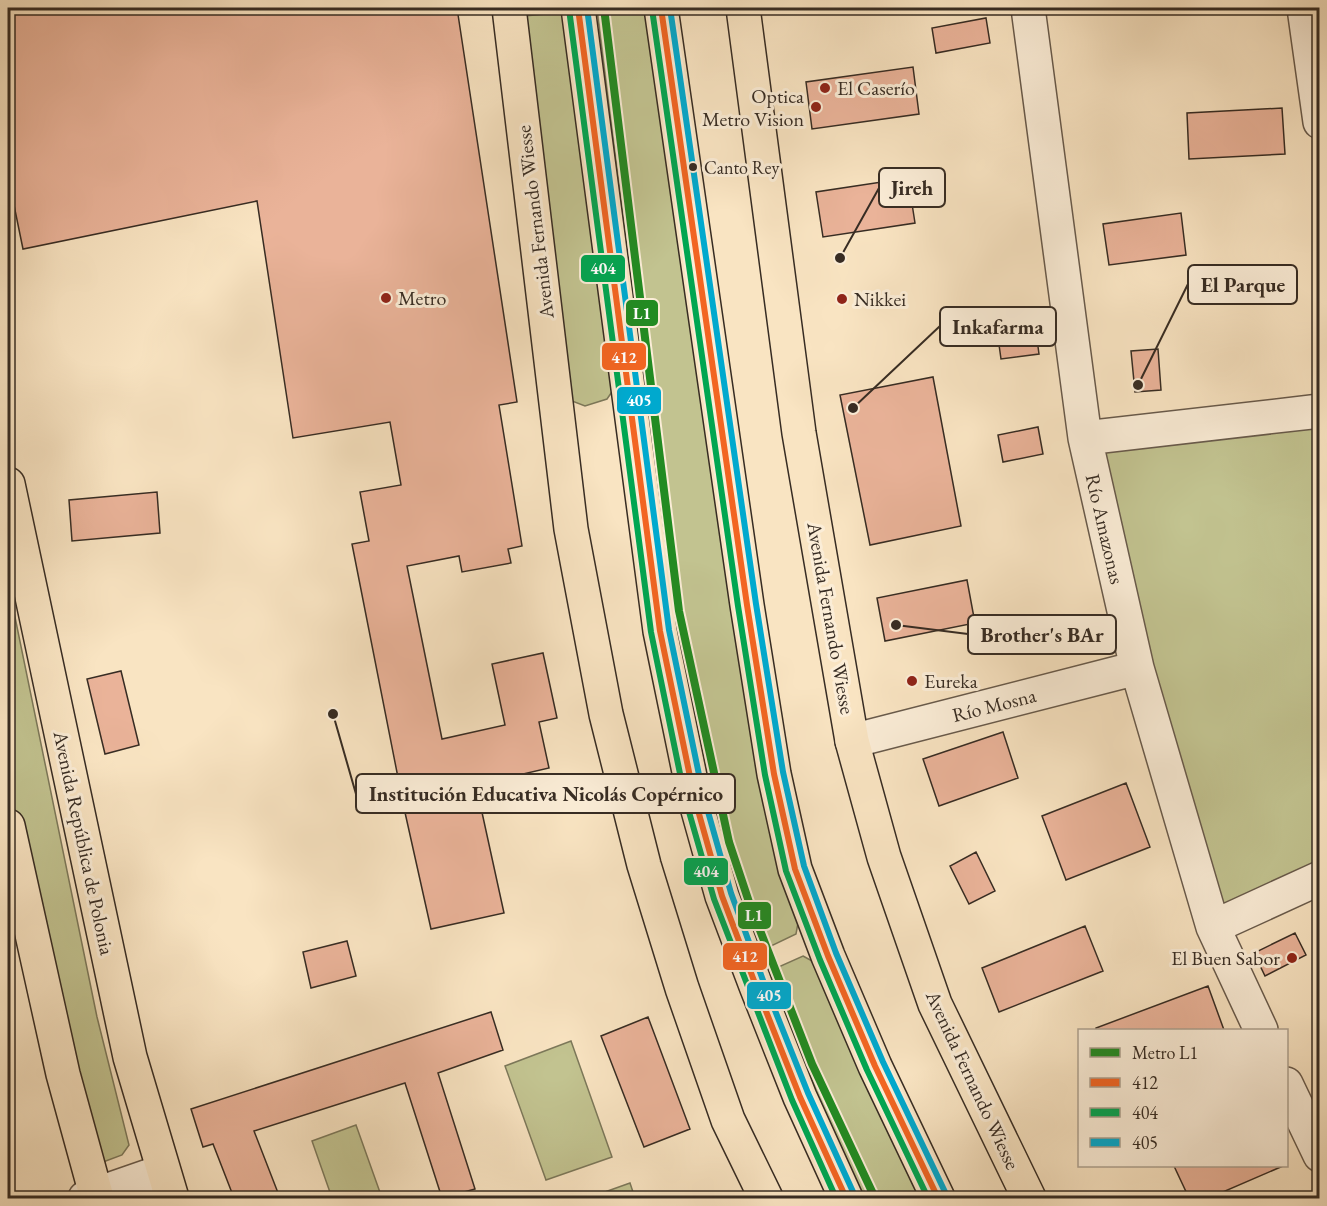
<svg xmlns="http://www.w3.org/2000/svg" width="1327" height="1206" font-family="'EB Garamond',serif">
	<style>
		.green { fill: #c2c390; stroke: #7c785a; stroke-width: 1.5 }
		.building { fill: #eab399; stroke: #372c23; stroke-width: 1.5 }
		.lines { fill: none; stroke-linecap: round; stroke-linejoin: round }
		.minor-casing { stroke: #685a4b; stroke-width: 36 }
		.major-casing { stroke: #372c23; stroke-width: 36 }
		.minor { stroke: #fbedd7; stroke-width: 33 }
		.major { stroke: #f9e4c2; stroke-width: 33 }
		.bus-1-casing { stroke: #fbedd7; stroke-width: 10 }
		.bus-2-casing { stroke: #fbedd7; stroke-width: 10 }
		.bus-3-casing { stroke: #fbedd7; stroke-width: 10 }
		.bus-1 { stroke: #f26522; stroke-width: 6 }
		.bus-2 { stroke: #00a651; stroke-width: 6 }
		.bus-3 { stroke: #00a9ce; stroke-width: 6 }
		.metro-1-casing { stroke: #fbedd7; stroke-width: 12 }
		.metro-1 { stroke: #228b22; stroke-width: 8 }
		.poi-dot { fill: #8f2418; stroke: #fbedd7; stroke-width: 2 }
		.bus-dot { fill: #372c23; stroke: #fbedd7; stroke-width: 2 }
		.labels { text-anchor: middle; stroke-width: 6; stroke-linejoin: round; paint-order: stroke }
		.bus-label { font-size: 18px; fill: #372c23; stroke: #fbedd7; text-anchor: start }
		.poi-label { font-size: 20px; fill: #372c23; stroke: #fbedd7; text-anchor: start }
		.street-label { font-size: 20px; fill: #372c23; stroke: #fbedd7 }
		.leader { fill: none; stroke: #372c23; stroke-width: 2 }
		.callout-dot { fill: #372c23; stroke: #fbedd7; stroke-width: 2 }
		.callout { fill: #fbedd7; stroke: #372c23; stroke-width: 2 }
		.callout-label { font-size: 21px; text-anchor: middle; font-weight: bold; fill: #372c23 }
		.line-badge { stroke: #fbedd7; stroke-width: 2 }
		.badge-label { font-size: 16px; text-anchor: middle; font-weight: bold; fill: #fff }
	</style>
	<rect width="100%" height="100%" fill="#f9e4c2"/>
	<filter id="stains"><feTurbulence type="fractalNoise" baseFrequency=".00333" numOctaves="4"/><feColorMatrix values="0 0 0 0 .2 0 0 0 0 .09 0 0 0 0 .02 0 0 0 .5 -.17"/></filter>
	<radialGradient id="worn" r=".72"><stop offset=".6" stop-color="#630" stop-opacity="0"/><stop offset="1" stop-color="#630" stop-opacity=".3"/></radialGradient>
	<path class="green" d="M619 8H650L798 923 796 934 767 948 753 940 736 897 709 792 674 632 597 10Z
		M568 12 616 386 607 399 585 406 572 401 524 16Z
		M1319 412V878L1213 927 1085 438Z
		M8 583 97 1017 129 1145 122 1155 103 1162 59 1067 8 806Z
		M803 956 814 962 922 1198H862L815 1094 771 985 774 969Z
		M571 1041 612 1157 546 1180 505 1066Z
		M356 1125 382 1198H332L312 1141Z
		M630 1183 635 1198H588Z"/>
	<path class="building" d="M8 8H457L517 402 499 405 522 546 508 549 511 563 462 572 459 556 407 566 442 739 505 725 492 664 543 653 557 718 539 722 549 768 476 785 504 913 431 929 404 808 352 544 369 541 360 492 401 485 390 422 293 438 257 201 23 249 8 176Z
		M986 18 990 43 936 53 932 28Z
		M913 67 919 114 812 129 806 82Z
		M1282 108 1285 154 1189 159 1187 113Z
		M908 178 915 223 823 237 816 192Z
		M1181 213 1186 255 1109 265 1103 224Z
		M1033 310 1039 354 1001 359 995 316Z
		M1158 349 1161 390 1135 392 1131 351Z
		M933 377 961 526 870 545 840 395Z
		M1038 427 1043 454 1003 462 998 435Z
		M157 492 160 533 72 541 69 500Z
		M967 580 975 623 885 641 877 598Z
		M121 671 139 745 105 754 87 679Z
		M1003 732 1018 778 939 806 923 759Z
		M1126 783 1150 847 1066 880 1042 816Z
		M976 852 995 891 969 904 950 866Z
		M1085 926 1103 971 999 1012 982 968Z
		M1295 933 1306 955 1265 976 1254 953Z
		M347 941 356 976 311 988 303 952Z
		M1208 986 1224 1030H1096V1028Z
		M491 1012 503 1050 438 1073 475 1189 442 1198 405 1083 254 1131 280 1198H234L213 1144 203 1147 191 1109Z
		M648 1017 690 1129 644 1147 601 1036Z
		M1174 1166H1283L1209 1198H1189Z"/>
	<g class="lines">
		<defs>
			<path id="minor" d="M1028 8 1085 438 1137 668 1213 927 1261 1030
				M1304 8 1320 122
				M1085 438 1320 411
				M852 741 1137 668
				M1213 927 1320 878
				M1286 1084 1320 1155
				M85 1198 163 1171"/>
			<path id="major" d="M509 8 571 529 606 714 644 865 682 988 728 1120 766 1198
				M578 8 660 631 694 796 722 896 756 986 800 1097 846 1198
				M661 8 747 605 774 774 795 869 828 956 875 1066 938 1198
				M743 8 799 433 852 741 884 857 935 1004 1029 1198
				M8 484 130 1057 172 1198
				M8 826 63 1074 97 1198"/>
		</defs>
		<use href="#minor" class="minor-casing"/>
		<use href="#major" class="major-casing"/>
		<use href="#minor" class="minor"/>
		<use href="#major" class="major"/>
		<defs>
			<path id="bus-1" d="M578 8 660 631 694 796 722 896 756 986 800 1097 846 1198
				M661 8 747 605 774 774 795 869 828 956 875 1066 938 1198"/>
			<path id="bus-2" d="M569 9 651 632 685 798 714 899 792 1100 836 1198
				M652 9 738 606 765 775 786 871 820 960 867 1070 928 1198"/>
			<path id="bus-3" d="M587 8 669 630 703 794 731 893 764 983 808 1093 854 1194
				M670 8 756 604 783 772 804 866 836 953 883 1062 946 1194"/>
		</defs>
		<use href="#bus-1" class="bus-1-casing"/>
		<use href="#bus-2" class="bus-2-casing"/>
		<use href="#bus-3" class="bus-3-casing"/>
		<use href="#bus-1" class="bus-1"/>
		<use href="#bus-2" class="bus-2"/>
		<use href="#bus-3" class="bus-3"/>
		<defs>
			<path id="metro-1" d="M604 8 679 611 729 842 749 902 812 1064 875 1198"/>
		</defs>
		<use href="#metro-1" class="metro-1-casing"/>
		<use href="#metro-1" class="metro-1"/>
	</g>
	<g class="poi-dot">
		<circle cx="825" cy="88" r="6"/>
		<circle cx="816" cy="107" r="6"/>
		<circle cx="386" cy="298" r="6"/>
		<circle cx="842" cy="299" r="6"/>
		<circle cx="912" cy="681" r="6"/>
		<circle cx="1292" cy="958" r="6"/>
	</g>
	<circle class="bus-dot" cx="693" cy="167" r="5"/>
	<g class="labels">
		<g class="bus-label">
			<text x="704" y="174">Canto Rey</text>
		</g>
		<g class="poi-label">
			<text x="837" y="95">El Caserío</text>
			<text x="804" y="103" text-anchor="end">Optica<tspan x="804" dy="23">Metro Vision</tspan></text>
			<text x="398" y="305">Metro</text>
			<text x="854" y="306">Nikkei</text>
			<text x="924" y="688">Eureka</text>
			<text x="1280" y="965" text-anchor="end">El Buen Sabor</text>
		</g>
		<g class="street-label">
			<text transform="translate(535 222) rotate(-97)" y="7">Avenida Fernando Wiesse</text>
			<text transform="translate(1105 529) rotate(77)" y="7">Río Amazonas</text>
			<text transform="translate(831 618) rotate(80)" y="7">Avenida Fernando Wiesse</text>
			<text transform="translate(994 705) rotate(-14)" y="7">Río Mosna</text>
			<text transform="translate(84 843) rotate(78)" y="7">Avenida República de Polonia</text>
			<text transform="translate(973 1080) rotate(65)" y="7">Avenida Fernando Wiesse</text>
		</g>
	</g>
	<path class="leader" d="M840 258L879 188M1138 385L1188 284M853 408L940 326M896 625L968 634M333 714L356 794"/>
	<g class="callout-dot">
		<circle cx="840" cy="258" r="6"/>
		<circle cx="1138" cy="385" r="6"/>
		<circle cx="853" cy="408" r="6"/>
		<circle cx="896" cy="625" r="6"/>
		<circle cx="333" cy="714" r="6"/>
	</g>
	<g class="callout">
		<rect x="879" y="168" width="66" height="39" rx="6"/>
		<rect x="1188" y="265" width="109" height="39" rx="6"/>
		<rect x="940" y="307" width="116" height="39" rx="6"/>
		<rect x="968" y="615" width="148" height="39" rx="6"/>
		<rect x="356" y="774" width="379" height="39" rx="6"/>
	</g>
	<g class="callout-label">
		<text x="912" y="195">Jireh</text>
		<text x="1243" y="292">El Parque</text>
		<text x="998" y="334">Inkafarma</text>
		<text x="1042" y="642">Brother's BAr</text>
		<text x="546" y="801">Institución Educativa Nicolás Copérnico</text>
	</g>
	<g class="line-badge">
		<rect x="580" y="254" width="46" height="29" rx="6" fill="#00a651"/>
		<rect x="625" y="299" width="34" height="28" rx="6" fill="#228b22"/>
		<rect x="601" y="342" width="46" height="29" rx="6" fill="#f26522"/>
		<rect x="616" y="386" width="46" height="29" rx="6" fill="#00a9ce"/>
		<rect x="683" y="857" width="46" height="29" rx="6" fill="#00a651"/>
		<rect x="737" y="901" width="35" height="29" rx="6" fill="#228b22"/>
		<rect x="722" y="942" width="46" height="29" rx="6" fill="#f26522"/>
		<rect x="746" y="981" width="46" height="29" rx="6" fill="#00a9ce"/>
	</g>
	<g class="badge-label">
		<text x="603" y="274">404</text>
		<text x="642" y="319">L1</text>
		<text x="624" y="363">412</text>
		<text x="639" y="406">405</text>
		<text x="706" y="877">404</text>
		<text x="754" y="921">L1</text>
		<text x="745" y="962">412</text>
		<text x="769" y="1001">405</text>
	</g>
	<rect width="1327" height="1206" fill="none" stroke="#f9e4c2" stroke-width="30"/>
	<rect x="9" y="9" width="1309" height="1188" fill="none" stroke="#372c23" stroke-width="3"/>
	<rect x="15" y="15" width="1297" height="1176" fill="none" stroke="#372c23" stroke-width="1.5"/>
	<rect x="1078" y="1029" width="210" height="138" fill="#fbedd7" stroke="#ada08f" stroke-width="1.5"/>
	<rect x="1090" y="1048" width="30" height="9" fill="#228b22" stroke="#ada08f" stroke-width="1.5"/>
	<text x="1132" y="1059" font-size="18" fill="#372c23">Metro L1</text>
	<rect x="1090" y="1078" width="30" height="9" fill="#f26522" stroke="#ada08f" stroke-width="1.5"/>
	<text x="1132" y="1089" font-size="18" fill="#372c23">412</text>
	<rect x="1090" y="1108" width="30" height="9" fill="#00a651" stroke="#ada08f" stroke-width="1.5"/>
	<text x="1132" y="1119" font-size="18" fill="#372c23">404</text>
	<rect x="1090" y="1138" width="30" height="9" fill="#00a9ce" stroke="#ada08f" stroke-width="1.5"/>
	<text x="1132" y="1149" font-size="18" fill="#372c23">405</text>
	<rect width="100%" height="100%" filter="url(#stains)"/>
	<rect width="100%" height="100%" fill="url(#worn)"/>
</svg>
